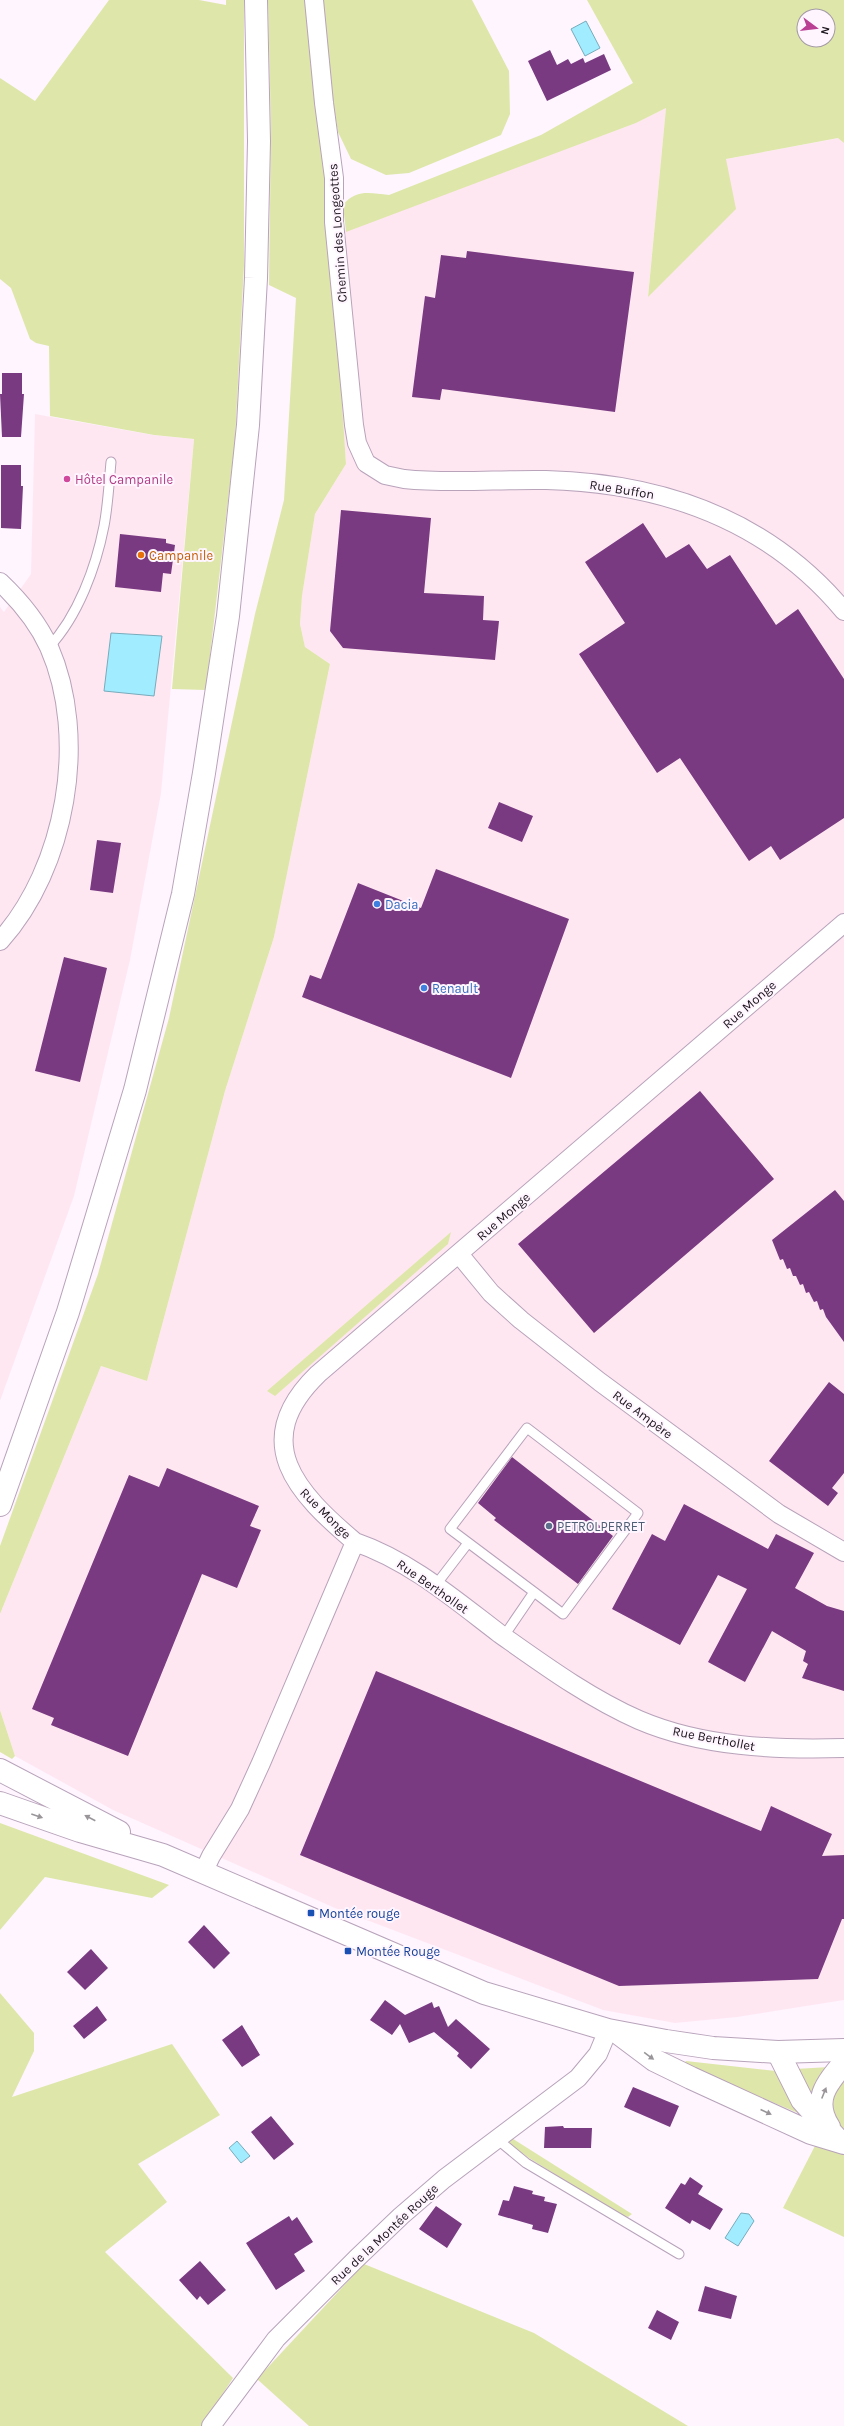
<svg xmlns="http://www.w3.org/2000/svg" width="844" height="2426" font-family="Karla,sans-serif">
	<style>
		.industrial { fill: #ffe7f2 }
		.green { fill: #dee7a9; fill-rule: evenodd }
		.water { fill: #a1ecff; stroke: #79abbb }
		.building { fill: #793a81 }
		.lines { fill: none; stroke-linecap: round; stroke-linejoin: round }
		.lane-casing { stroke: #b8a3ba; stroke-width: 11 }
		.street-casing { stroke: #b8a3ba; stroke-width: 20 }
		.secondary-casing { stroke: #b8a3ba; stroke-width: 24 }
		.primary-casing { stroke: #b8a3ba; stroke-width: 24 }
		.lane { stroke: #fff; stroke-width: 9 }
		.street { stroke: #fff; stroke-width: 18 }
		.secondary { stroke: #fff; stroke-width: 22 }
		.primary { stroke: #fff; stroke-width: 22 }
		.oneway { fill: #999599 }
		.hotel-dot { fill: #d1479c; stroke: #fef5ff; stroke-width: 1.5 }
		.food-dot { fill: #e8710a; stroke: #fef5ff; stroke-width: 1.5 }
		.shop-dot { fill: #3f7fe0; stroke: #fef5ff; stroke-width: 1.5 }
		.service-dot { fill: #5c6f8a; stroke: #fef5ff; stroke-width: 1.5 }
		.transit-dot { fill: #1a4fb4; stroke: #fef5ff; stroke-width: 1.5 }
		.labels { text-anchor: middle; stroke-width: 4; stroke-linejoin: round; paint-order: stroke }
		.street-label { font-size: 13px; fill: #1c141d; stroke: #fef5ff }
		.hotel-label { font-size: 13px; fill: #b23c85; stroke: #fef5ff; text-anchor: start }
		.food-label { font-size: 13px; fill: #c56008; stroke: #fef5ff; text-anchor: start }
		.shop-label { font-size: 13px; fill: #366cbe; stroke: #fef5ff; text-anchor: start }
		.service-label { font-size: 13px; fill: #4e5e75; stroke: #fef5ff; text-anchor: start }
		.transit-label { font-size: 13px; fill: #164399; stroke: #fef5ff; text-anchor: start }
	</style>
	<rect width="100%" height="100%" fill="#fef5ff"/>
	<path class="industrial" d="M666 108 648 296 726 159 839 138 844 143V2000L737 2017 675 2023 603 2010 335 1908 113 1810 15 1756 0 1710V1614L101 1366 147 1381 225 1091 274 937 330 664 305 647 300 624 302 596 315 514 346 464 330 236 636 123Z
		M35 414 153 435 194 439 161 793 130 960 74 1196 0 1401V607L4 612 31 574Z"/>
	<path class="green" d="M109 0H199L226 5V0H244V265L235 441 206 690 172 689 194 439 154 435 50 416 49 346 36 343 30 339 11 288 0 279V78L35 101Z
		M268 0H308L327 173 346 464 315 514 302 596 300 624 305 647 330 664 274 937 225 1091 147 1381 101 1366 0 1614V1546L98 1274 169 1018 255 614 284 500 296 298 269 285 271 128Z
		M321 0H472L509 71 510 114 501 135 409 173 386 175 351 159 338 132 330 85Z
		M587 0H844V143L838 138 726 159 736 209 648 297 666 108 636 123 346 232 343 205C356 189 370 193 389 195L541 135 633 83ZM804 16H828V40H804Z
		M451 1232 448 1244 275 1396 267 1391Z
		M0 1710 15 1756 12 1759 0 1752Z
		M0 1823 169 1885 152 1898 45 1877 0 1930Z
		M0 1993 34 2033V2051L12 2097 172 2044 220 2115 138 2164 167 2202 105 2252 233 2378 202 2426H0Z
		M686 2061 776 2071 801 2109 798 2113 694 2069 684 2064Z
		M830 2067 815 2103 795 2069Z
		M844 2073V2131C827 2110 832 2095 844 2073Z
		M510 2137 632 2214 628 2217 621 2215 529 2158 510 2144Z
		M818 2140 844 2151V2237L783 2208Z
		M364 2264 534 2333 688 2426H309L257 2379Z"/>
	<path class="water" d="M586 21 600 48 585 56 571 29Z
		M111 633 162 636 154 696 104 691Z
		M237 2141 250 2156 241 2163 229 2148Z
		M741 2213 749 2214 754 2221 738 2246 725 2238Z"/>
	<path class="building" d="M550 50 557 65 568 59 571 64 583 58 585 63 604 54 611 70 547 101 528 61Z
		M467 251 634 272 615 412 442 389 440 400 412 397 425 296 435 298 441 255 466 258Z
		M2 373H22V394H24L21 437H2L0 394H2Z
		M1 465H21V486H23L21 529 1 528Z
		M341 510 431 518 424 593 484 596 483 620 499 621 495 660 343 648 330 631Z
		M643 523 666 558 689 544 707 569 730 555 776 625 798 609 844 679V818L780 860 771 846 749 861 680 758 657 773 579 654 625 623 585 562Z
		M120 534 166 539V543L175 545 171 574 163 573 161 592 115 587Z
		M499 802 533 816 522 842 488 828Z
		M97 840 121 843 113 893 90 890Z
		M436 869 569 919 511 1078 302 997 310 975 321 979 358 883 421 908Z
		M64 957 107 968 80 1082 35 1071Z
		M700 1091 774 1179 594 1333 518 1244Z
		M835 1190 844 1201V1342L826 1317 823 1309 820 1310 817 1301 814 1302 809 1292 806 1293 803 1284 800 1285 796 1276H793L790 1268 787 1269 783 1259 780 1260 772 1240Z
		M829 1382 844 1394V1473L832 1488 838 1493 828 1506 769 1461Z
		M512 1457 613 1536 578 1584 494 1520 496 1518 478 1503Z
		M167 1468 259 1506 250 1526 261 1530 237 1588 202 1574 128 1756 51 1725 54 1718 32 1709 129 1475 159 1487Z
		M684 1504 768 1549 776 1534 814 1553 795 1588 827 1606 844 1611V1691L802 1678 808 1664 803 1661 806 1651 772 1631 745 1682 708 1662 747 1589 718 1575 680 1645 612 1609 652 1534 665 1541Z
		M376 1671 761 1831 771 1806 832 1834 822 1856 844 1855V1919H842L818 1979 619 1986 300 1855Z
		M204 1925 230 1953 214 1969 188 1942Z
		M91 1949 108 1968 85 1990 67 1972Z
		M385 2000 405 2015 432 2002 434 2008 439 2006 448 2027 456 2019 490 2049 471 2069 457 2056 459 2053 434 2032 409 2043 400 2024 392 2035 370 2020Z
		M97 2006 107 2020 84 2039 73 2026Z
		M242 2025 260 2055 242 2067 222 2040Z
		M633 2087 679 2106 670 2127 624 2107Z
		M271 2116 294 2144 274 2160 251 2132Z
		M563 2126 564 2128H592L591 2148H544L545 2127Z
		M690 2177 703 2186 698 2194 723 2209 710 2230 692 2220 690 2224 665 2208 681 2183 685 2185Z
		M514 2186 533 2191 532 2194 545 2197 544 2201 557 2204 548 2233 532 2229 533 2225 498 2215 503 2200 509 2201Z
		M436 2206 462 2224 447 2248 419 2229Z
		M289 2216 292 2221 297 2217 313 2242 294 2254 305 2271 276 2290 246 2243Z
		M200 2261 226 2290 208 2305 200 2296 197 2300 179 2280Z
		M705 2286 737 2296 731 2319 698 2311Z
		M657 2310 679 2322 671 2340 648 2328Z"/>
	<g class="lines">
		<defs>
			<path id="lane" d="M49 647C78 616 96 567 104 526 108 505 109 483 111 462
				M435 1586 468 1543
				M504 1636 534 1592 563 1614 638 1513 527 1428 450 1529 534 1592
				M497 2139 526 2163 679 2254"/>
			<path id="street" d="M314 0 324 103 334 178V222L354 425 357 443 366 463 385 475 404 479C451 484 499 479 546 480 663 483 768 520 844 611
				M0 582C19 600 38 623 49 647 89 738 66 868 0 941
				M459 1254 491 1293 521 1320 600 1382 779 1514 844 1552
				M355 1542C297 1493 248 1442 318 1374L844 923
				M203 1873 211 1856 240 1809 261 1763 355 1542C410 1561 454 1599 500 1634 544 1665 589 1698 639 1720 702 1747 776 1750 844 1748
				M211 2426 276 2339 356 2259 401 2216 444 2179 578 2078 598 2054 608 2030"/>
			<path id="secondary" d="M618 2033 654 2060 691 2078 811 2133 844 2143
				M778 2052 802 2100 837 2139
				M829 2127C812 2101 826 2084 844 2063"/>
			<path id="primary" d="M0 1505 68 1312 135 1090 183 894 204 773 228 616 248 425 256 278 259 141 256 0
				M0 1770 119 1832
				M0 1803 80 1831 163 1855 484 1993 608 2030 666 2041 713 2048 778 2052 844 2050"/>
		</defs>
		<use href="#lane" class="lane-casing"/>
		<use href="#street" class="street-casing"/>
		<use href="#secondary" class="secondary-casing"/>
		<use href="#primary" class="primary-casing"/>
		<use href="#lane" class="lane"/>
		<use href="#street" class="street"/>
		<use href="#secondary" class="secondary"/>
		<use href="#primary" class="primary"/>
	</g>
	<defs><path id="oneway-solid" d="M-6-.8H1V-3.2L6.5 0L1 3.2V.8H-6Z"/></defs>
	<g class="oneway">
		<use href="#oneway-solid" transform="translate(37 1816) rotate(19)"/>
		<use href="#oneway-solid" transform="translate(90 1818) rotate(-153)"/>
		<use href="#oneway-solid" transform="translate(649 2056) rotate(36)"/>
		<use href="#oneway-solid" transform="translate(824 2093) rotate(-68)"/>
		<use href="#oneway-solid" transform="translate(766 2112) rotate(25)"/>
	</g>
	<circle class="hotel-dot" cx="67" cy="479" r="4"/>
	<circle class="food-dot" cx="141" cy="555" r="4"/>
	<g class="shop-dot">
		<circle cx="377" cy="904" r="4"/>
		<circle cx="424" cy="988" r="4"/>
	</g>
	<circle class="service-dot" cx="549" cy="1526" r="4"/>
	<g class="transit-dot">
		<rect x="307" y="1909" width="8" height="8" rx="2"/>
		<rect x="344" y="1947" width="8" height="8" rx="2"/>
	</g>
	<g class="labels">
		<g class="street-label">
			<text transform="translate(337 233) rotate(-94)" y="5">Chemin des Longeottes</text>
			<text transform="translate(622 489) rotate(9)" y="5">Rue Buffon</text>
			<text transform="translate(749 1004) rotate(-41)" y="5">Rue Monge</text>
			<text transform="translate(503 1216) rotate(-41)" y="5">Rue Monge</text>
			<text transform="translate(643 1414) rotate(37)" y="5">Rue Ampère</text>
			<text transform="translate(326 1513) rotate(45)" y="5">Rue Monge</text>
			<text transform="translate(433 1586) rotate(35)" y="5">Rue Berthollet</text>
			<text transform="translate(714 1738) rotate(11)" y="5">Rue Berthollet</text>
			<text transform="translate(384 2234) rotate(-43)" y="5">Rue de la Montée Rouge</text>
		</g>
		<g class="hotel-label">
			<text x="75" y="484">Hôtel Campanile</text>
		</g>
		<g class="food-label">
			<text x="149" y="560">Campanile</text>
		</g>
		<g class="shop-label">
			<text x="385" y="909">Dacia</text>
			<text x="432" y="993">Renault</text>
		</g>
		<g class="service-label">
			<text x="557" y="1531">PETROLPERRET</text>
		</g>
		<g class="transit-label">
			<text x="319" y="1918">Montée rouge</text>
			<text x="356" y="1956">Montée Rouge</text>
		</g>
	</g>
	<g transform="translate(816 28) rotate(105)"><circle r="19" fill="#fef5ff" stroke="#a49ba5"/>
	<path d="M0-3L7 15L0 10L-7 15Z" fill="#ba4093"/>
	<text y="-6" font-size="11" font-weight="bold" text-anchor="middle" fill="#1c141d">N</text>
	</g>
</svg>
